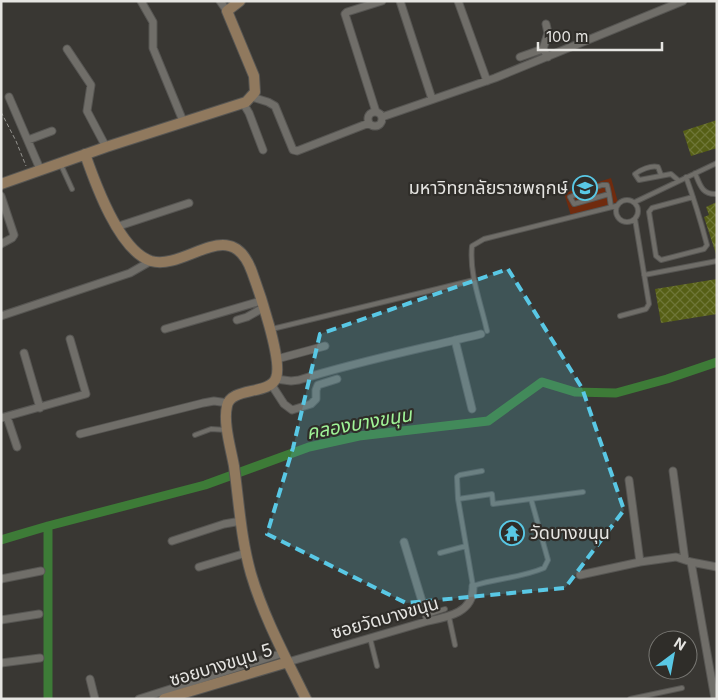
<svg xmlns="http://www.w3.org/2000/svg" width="718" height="700" font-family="Inter,'Noto Sans Thai',sans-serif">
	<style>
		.garden { fill: #702b0e }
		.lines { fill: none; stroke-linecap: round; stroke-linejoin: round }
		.canal { stroke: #3d7b37; stroke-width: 9 }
		.building { fill: url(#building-cross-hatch) }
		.lane-casing { stroke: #575653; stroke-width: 6 }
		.street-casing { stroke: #575653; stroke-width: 9 }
		.secondary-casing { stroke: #575653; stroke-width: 12 }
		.path { stroke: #959490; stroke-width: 1; stroke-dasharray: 4 2.5; stroke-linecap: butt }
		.lane { stroke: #706e69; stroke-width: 4 }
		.street { stroke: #706e69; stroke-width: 7 }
		.secondary { stroke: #90795e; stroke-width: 10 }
		.marked { fill: #59c8e5; fill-opacity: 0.2; stroke: #59c8e5; stroke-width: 4; stroke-dasharray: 10 6; stroke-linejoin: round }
		.labels { text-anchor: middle; stroke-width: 4.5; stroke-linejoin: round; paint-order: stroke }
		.poi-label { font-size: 18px; fill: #e6e5e2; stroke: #2f2d29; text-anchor: end }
		.street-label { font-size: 18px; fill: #e6e5e2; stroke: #2f2d29 }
		.water-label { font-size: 19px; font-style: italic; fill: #a0f497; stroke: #2f2d29 }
	</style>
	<defs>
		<pattern id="building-cross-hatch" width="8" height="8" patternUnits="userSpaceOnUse" patternTransform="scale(1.25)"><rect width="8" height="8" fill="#565f15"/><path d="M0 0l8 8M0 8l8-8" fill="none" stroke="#6e7637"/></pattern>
	</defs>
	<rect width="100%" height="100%" fill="#393733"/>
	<path class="garden" d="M611 178 618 202 571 216 564 193Z"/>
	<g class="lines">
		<path class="canal" d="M48 526V699
			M1 540 48 526 205 485 309 447 359 436 488 421 542 382 575 392 616 393 667 379 717 362"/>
	</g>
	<path class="building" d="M717 120V148L691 156 683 131Z
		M717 202V254H716L704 217 709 215 706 207Z
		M717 279V314L661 323 655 289Z"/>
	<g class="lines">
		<defs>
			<path id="lane" d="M61 165 72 189
				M695 173C700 185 702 195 717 194
				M661 175 658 167C651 165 640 170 635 174L639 180 671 174 679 181
				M686 177C694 199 701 222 707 245L704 249 661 260 656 256 649 212 652 208 693 197
				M609 194 574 204 570 197 602 185H607C609 192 610 200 611 207
				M616 211a11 11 0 1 1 22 0a11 11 0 1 1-22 0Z
				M635 202 717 163
				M644 275 717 261
				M620 316 646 309 649 304 635 219
				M272 329 474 280
				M487 331C481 303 469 275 472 246L484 239 616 206
				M195 435 211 429 226 430
				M482 471 460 475 457 477 458 499 473 586C497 578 521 578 544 568L548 560 531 499
				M458 499 492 494 493 504 583 492
				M440 553 466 546
				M427 615 445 609
				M449 617 455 645
				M370 638 377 666
				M630 699 682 688"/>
			<path id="street" d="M141 1 153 22V48L183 121
				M220 1 227 11
				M400 1 432 99
				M458 1 487 81
				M546 24 548 33 543 49 548 57
				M67 49 91 85 87 111 106 147
				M520 57 543 49
				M9 97 40 169
				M252 97 268 102 275 106 293 150 297 151 369 123
				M243 103 249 113 263 150
				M368 119a7 7 0 1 1 14 0a7 7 0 1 1-14 0Z
				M376 112 345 14 347 12 382 1
				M382 117 495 78 683 1
				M28 140 52 131
				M1 196 14 235 12 238 1 244
				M116 227 189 203
				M1 316 130 273 151 261
				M237 320 247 317 263 308
				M165 329 261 301
				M455 340 472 409
				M24 353 40 408
				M277 359 325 346
				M276 379 291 381 299 380C359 361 420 349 481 334
				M271 384 284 404 292 410 311 404 316 399V390L318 385 337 379
				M7 417 17 447
				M1 418 86 394 70 339
				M80 434 203 403 214 401 228 403
				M673 471 685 560
				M629 480 640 562
				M172 541 224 524 241 521
				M404 542 428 621
				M691 562 715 699
				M199 567 246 553
				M580 575 640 562 676 557 691 562 717 567
				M1 579 41 571
				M1 620 39 614
				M288 662 428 621C449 617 474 612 473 586
				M1 663 40 658
				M90 679 95 699
				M139 699 283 653"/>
			<path id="secondary" d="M85 154C95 183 119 251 151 261 186 271 231 213 252 272 259 291 283 361 276 378 270 395 230 387 227 406 223 423 231 449 234 466 239 503 241 539 251 574 264 618 286 658 306 699
				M1 184 106 147 246 102 255 92 254 76 227 11 240 1
				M164 699 288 662"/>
		</defs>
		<use href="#lane" class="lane-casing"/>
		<use href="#street" class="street-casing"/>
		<use href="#secondary" class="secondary-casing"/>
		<path class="path" d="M1 112 16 141 26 166"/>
		<use href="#lane" class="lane"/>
		<use href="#street" class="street"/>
		<use href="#secondary" class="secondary"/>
	</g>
	<path class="marked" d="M508 269 582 388 624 510 565 588 406 603 267 534 293 448 320 334Z"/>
	<defs>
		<symbol id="university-ring" viewBox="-11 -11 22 22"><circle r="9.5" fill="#2f2d29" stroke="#59c8e5" stroke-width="1.5"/><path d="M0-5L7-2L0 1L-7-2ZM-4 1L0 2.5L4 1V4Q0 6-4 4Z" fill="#59c8e5"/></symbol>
		<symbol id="temple-ring" viewBox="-11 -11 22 22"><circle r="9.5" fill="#2f2d29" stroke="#59c8e5" stroke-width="1.5"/><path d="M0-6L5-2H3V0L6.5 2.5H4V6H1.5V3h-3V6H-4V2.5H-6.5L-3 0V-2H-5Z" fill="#59c8e5"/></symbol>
	</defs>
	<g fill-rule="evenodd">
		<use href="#university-ring" x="571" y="174" width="28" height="28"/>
		<use href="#temple-ring" x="498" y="519" width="28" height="28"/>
	</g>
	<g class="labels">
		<g class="poi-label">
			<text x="568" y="194">มหาวิทยาลัยราชพฤกษ์</text>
			<text x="530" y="539" text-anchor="start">วัดบางขนุน</text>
		</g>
		<g class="street-label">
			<text transform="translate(385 618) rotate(-16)" y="6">ซอยวัดบางขนุน</text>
			<text transform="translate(221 665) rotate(-17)" y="6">ซอยบางขนุน 5</text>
		</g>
		<g class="water-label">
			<text transform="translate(359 423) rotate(-10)" y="7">คลองบางขนุน</text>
		</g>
	</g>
	<rect width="718" height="700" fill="none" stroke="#e6e5e2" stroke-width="5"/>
	<g transform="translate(673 655) rotate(32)"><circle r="24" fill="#2f2d29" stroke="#787773"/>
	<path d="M0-4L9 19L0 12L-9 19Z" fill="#59c8e5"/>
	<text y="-8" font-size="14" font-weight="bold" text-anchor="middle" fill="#e6e5e2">N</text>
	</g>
	<path d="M538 42v8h124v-8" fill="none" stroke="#e6e5e2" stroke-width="2.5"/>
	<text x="546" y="42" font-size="15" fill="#e6e5e2" stroke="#2f2d29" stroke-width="4" paint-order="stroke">100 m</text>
</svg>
